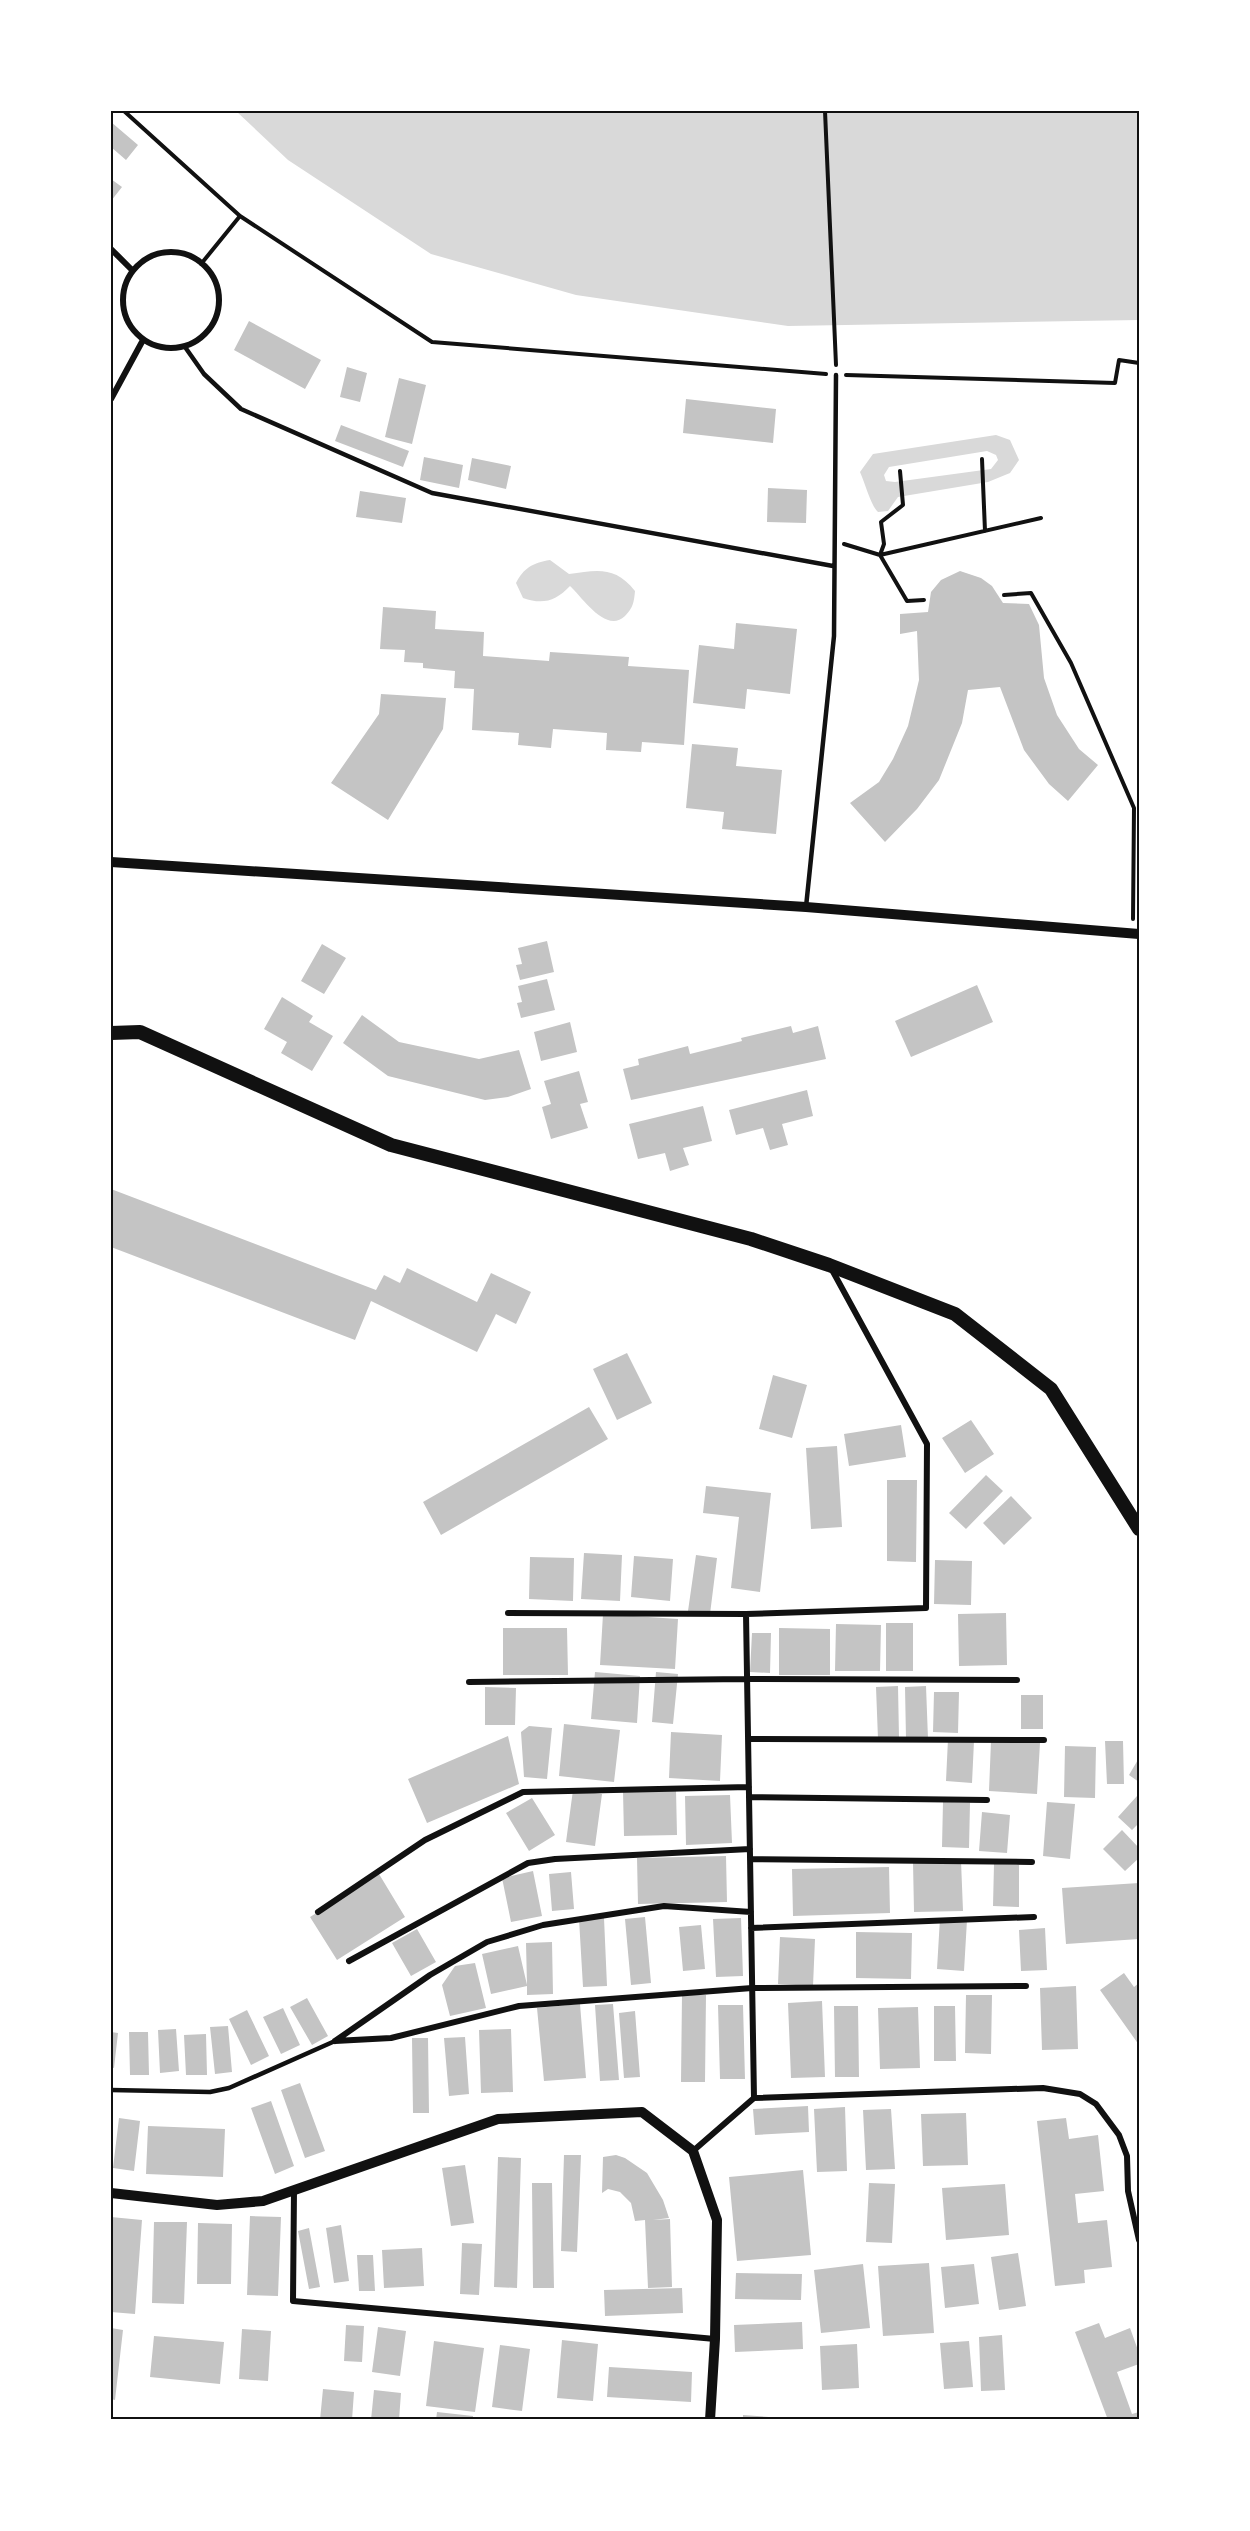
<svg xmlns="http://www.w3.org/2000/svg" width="1250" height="2531" font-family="'PT Sans',sans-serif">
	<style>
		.water { fill: #d9d9d9; fill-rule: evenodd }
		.building { fill: #c4c4c4 }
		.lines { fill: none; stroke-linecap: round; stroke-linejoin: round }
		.path { stroke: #111; stroke-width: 4 }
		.service { stroke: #111; stroke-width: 4.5 }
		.minor { stroke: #111; stroke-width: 6 }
		.tertiary { stroke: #111; stroke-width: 10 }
		.primary { stroke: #111; stroke-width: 14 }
		.neatline { fill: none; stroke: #111; stroke-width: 2 }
	</style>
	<rect width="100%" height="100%" fill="#fff"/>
	<path class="water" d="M236 111H1139V320L788 326 576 295 431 254 288 160Z
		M996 435 1010 440 1019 460 1010 473 988 482 898 497 888 511 878 512C871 506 865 483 860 472L873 454ZM987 451 996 455 998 460 991 469 895 482 886 481 884 475 889 467Z
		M550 560 569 574C598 570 615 566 635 591 634 602 633 608 625 616 606 634 583 598 570 586 556 601 543 605 523 598L516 583C524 568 532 563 550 560Z"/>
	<path class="building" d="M111 122 138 145 126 160 111 147Z
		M111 179 122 187 111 201Z
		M249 321 321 360 305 389 234 350Z
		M347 367 367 373 360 402 340 397Z
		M399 378 426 385 412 444 385 437Z
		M686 399 776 409 773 443 683 433Z
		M341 425 409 451 403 467 335 441Z
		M424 457 463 465 459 488 420 480Z
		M472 458 511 466 506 489 468 480Z
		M768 488 807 490 806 523 767 522Z
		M360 491 406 498 402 523 356 517Z
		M960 571 981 578 992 586 1003 603 1029 604 1039 625 1044 678 1057 715 1079 749 1098 765 1068 801 1049 784 1024 750 1000 687 968 690 962 723 939 780 917 809 885 842 850 803 879 782 893 759 908 726 919 680 917 631 900 634V614L928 612 931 592 941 580Z
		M383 607 436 611 435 629 484 632 483 656 549 661 550 652 629 657 628 666 689 670 684 745 642 742 641 752 606 750 607 733 553 729 551 748 518 745 519 733 472 730 474 689 454 688 455 671 423 668V663L404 662 405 650 380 649Z
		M736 623 797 629 790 694 747 689 745 709 693 703 699 645 734 649Z
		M381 694 446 698 443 729 388 820 331 783 379 714Z
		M692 744 738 748 736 766 782 770 776 834 722 829 724 812 686 808Z
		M547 941 554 972 520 980 516 965 522 964 518 948Z
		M322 944 346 958 324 994 301 981Z
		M547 979 555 1010 521 1018 517 1003 522 1002 518 986Z
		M977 985 993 1022 911 1057 895 1021Z
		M282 997 313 1016 309 1022 333 1036 312 1071 281 1053 287 1042 264 1029Z
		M362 1015 399 1042 479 1059 519 1050 531 1089 508 1097 485 1100 388 1076 343 1043Z
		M570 1022 577 1052 541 1061 534 1032Z
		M791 1026 793 1033 818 1026 826 1059 631 1100 623 1069 639 1065 638 1059 688 1046 690 1054 742 1041 741 1038Z
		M579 1071 588 1102 580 1104 588 1128 551 1139 542 1107 551 1104 544 1081Z
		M807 1090 813 1116 782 1124 788 1145 770 1150 763 1128 736 1135 729 1110Z
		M703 1106 712 1141 683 1148 689 1165 670 1171 665 1153 638 1159 629 1124Z
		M111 1189 376 1290 384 1275 400 1283 407 1268 477 1302 491 1273 531 1292 516 1324 496 1314 477 1352 371 1301 355 1340 111 1247Z
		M627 1353 652 1403 617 1420 593 1369Z
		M773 1375 807 1385 792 1438 759 1429Z
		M589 1407 608 1439 441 1535 423 1502Z
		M971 1420 994 1454 965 1473 942 1438Z
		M901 1425 906 1457 849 1466 844 1434Z
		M837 1446 842 1527 811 1529 806 1448Z
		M986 1475 1003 1491 966 1529 949 1513Z
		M887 1480H917L916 1562 887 1561Z
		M706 1486 771 1493 760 1592 731 1588 739 1517 703 1513Z
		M1011 1496 1032 1518 1004 1545 983 1523Z
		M584 1553 622 1555 620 1601 581 1599Z
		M696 1555 717 1558 710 1614 688 1611Z
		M634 1556 673 1559 670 1601 631 1597Z
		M530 1557 574 1558 573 1601 529 1599Z
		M935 1560 972 1561 971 1605 934 1604Z
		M1006 1613 1007 1665 959 1666 958 1614Z
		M603 1614 678 1619 675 1669 600 1665Z
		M886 1623H913V1671H886Z
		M836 1624 881 1625 880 1671H835Z
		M503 1628H567L568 1675H503Z
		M779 1628 830 1629V1675H779Z
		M752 1633H771L770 1673 750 1672Z
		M595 1672 640 1676 637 1723 591 1719Z
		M656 1672 678 1674 673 1724 652 1722Z
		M898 1686 899 1738 878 1739 876 1687Z
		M926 1686 928 1739H906L905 1687Z
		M485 1687 516 1688 515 1725H485Z
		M934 1692H959L958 1733 933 1732Z
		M1021 1695H1043V1729H1021Z
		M564 1724 620 1730 614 1782 559 1776Z
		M529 1726 552 1728 547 1779 524 1777 521 1732Z
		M671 1732 722 1735 720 1781 669 1778Z
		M508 1736 519 1784 427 1823 408 1779Z
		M948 1739 974 1741 972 1783 946 1781Z
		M991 1741 1040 1743 1037 1794 989 1791Z
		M1105 1741H1123L1124 1784H1107Z
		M1065 1746 1096 1747 1095 1798 1064 1797Z
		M1139 1758V1782L1129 1775Z
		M573 1790 602 1794 595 1846 566 1842Z
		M676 1790 677 1835 624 1836 623 1791Z
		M730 1795 732 1843 686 1845 685 1796Z
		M1137 1796 1139 1823 1132 1830 1118 1817Z
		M532 1798 555 1835 529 1851 506 1813Z
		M943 1802 970 1803 969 1848 942 1847Z
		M1047 1802 1075 1804 1070 1859 1043 1856Z
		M982 1812 1010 1815 1007 1853 979 1851Z
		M1122 1830 1139 1848V1858L1125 1871 1103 1849Z
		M726 1856 727 1902 638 1904 637 1858Z
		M961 1861 963 1911 914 1912 913 1862Z
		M994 1864 1019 1865V1907L993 1906Z
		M889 1867 890 1913 793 1916 792 1869Z
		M533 1871 542 1916 511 1922 502 1878Z
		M571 1872 574 1909 552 1911 549 1874Z
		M379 1874 405 1917 337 1960 310 1917Z
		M1139 1883V1939L1066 1944 1062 1888Z
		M645 1917 651 1983 631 1985 625 1919Z
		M604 1918 607 1986 583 1987 579 1919Z
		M741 1918 743 1976 716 1977 713 1919Z
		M940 1918 967 1920 964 1971 937 1969Z
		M701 1925 705 1969 683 1971 679 1927Z
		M1045 1928 1047 1970 1021 1971 1019 1930Z
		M417 1929 436 1962 411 1976 392 1943Z
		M856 1932 912 1933 911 1979 856 1978Z
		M780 1937 815 1939 813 1986 778 1984Z
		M552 1942 553 1994 527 1995V1986L491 1994 482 1954 518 1946 527 1985 526 1943Z
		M475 1963 486 2008 450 2016 442 1985 455 1966Z
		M1124 1973 1134 1987 1139 1983V2045L1100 1990Z
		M1076 1986 1078 2049 1042 2050 1040 1988Z
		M682 1995H706L705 2082H681Z
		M966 1995H992L991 2054 965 2053Z
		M307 1998 328 2036 312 2045 290 2007Z
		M822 2001 825 2077 791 2078 788 2003Z
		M580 2004 586 2078 544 2081 537 2008Z
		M613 2004 619 2080 600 2081 595 2005Z
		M718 2005H743L745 2079H720Z
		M834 2006H858L859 2077H835Z
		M934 2006H955L956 2061H934Z
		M918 2007 920 2068 880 2069 878 2008Z
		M283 2008 300 2045 281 2054 263 2017Z
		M247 2010 269 2056 251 2065 229 2019Z
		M635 2011 640 2077 624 2078 619 2013Z
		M228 2026 232 2072 215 2074 210 2027Z
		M176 2029 179 2071 160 2073 158 2030Z
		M511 2029 513 2092 481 2093 479 2030Z
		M111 2032 118 2033 114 2068 111 2067Z
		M129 2032H148L149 2075H130Z
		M206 2034 207 2075H186L184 2035Z
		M465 2037 469 2094 449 2096 444 2038Z
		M412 2038H428L429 2113H413Z
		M300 2083 325 2151 305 2158 281 2090Z
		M271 2101 294 2166 275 2174 251 2108Z
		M808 2106 809 2132 755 2135 753 2109Z
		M845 2107 847 2171 817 2172 814 2109Z
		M891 2109 895 2169 866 2170 863 2110Z
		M966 2113 968 2165 923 2166 921 2114Z
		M119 2118 140 2121 134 2171 113 2168Z
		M1066 2118 1069 2139 1098 2135 1104 2191 1075 2194 1078 2223 1107 2220 1112 2267 1084 2270 1085 2283 1055 2286 1037 2121Z
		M148 2126 225 2129 223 2177 146 2174Z
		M564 2155H581L577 2252 561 2251Z
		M616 2155 625 2158 647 2173 663 2200 669 2218 653 2220 670 2219 672 2287 648 2288 645 2220 635 2221 631 2203 620 2192 608 2189 602 2193 603 2157Z
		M498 2157 521 2158 517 2288 494 2287Z
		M465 2165 474 2223 451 2226 442 2168Z
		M803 2170 811 2255 737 2261 729 2177Z
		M532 2183H552L554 2288H533Z
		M869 2183 895 2184 892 2243 866 2242Z
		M1005 2184 1009 2235 946 2240 942 2188Z
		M250 2216 281 2217 278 2296 247 2295Z
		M111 2217 142 2220 135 2314 111 2312Z
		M154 2222H187L184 2304 152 2303Z
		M198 2223 232 2224 231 2284H197Z
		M341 2225 349 2281 334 2283 326 2228Z
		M309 2228 320 2287 309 2289 298 2231Z
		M462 2243 482 2244 479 2295 460 2294Z
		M422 2248 424 2286 384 2288 382 2250Z
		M1018 2253 1026 2306 999 2310 991 2257Z
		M357 2255H373L375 2291H359Z
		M929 2263 934 2333 883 2336 878 2266Z
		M863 2264 870 2328 821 2333 814 2270Z
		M974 2264 979 2304 945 2308 941 2267Z
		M736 2273 802 2274 801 2300 735 2299Z
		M682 2288 683 2313 605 2316 604 2290Z
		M802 2322 803 2349 735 2352 734 2325Z
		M1099 2323 1105 2338 1130 2328 1139 2353V2364L1117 2372 1132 2414 1139 2412V2420H1108L1075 2332Z
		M346 2325 364 2326 362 2362 344 2361Z
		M378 2327 406 2331 400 2376 372 2372Z
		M111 2328 123 2330 115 2400 111 2399Z
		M242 2329 271 2331 268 2381 239 2379Z
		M1002 2335 1005 2390 981 2391 979 2337Z
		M154 2336 224 2342 220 2384 150 2377Z
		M562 2340 598 2344 593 2401 557 2398Z
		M434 2341 484 2348 475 2412 426 2406Z
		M969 2341 973 2387 944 2389 940 2343Z
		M857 2344 859 2388 822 2390 820 2346Z
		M500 2345 530 2349 522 2411 492 2407Z
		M609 2367 692 2372 691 2402 607 2397Z
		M323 2389 354 2392 352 2420H320Z
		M374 2390 401 2393 399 2420H371Z
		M437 2412 473 2416V2420H436Z
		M743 2415 782 2418V2420H743Z"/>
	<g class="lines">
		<path class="path" d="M124 111 240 216
			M825 111 836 365
			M201 264 240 216 432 342 826 374
			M846 375 1115 383 1119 360 1139 363
			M982 459 985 531
			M900 471 903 505 881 522 884 544 880 555 907 601 924 600
			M844 544 880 555 1041 518
			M1004 595 1031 593 1071 663 1134 808 1133 919"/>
		<path class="service" d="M185 347 204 374 241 409 432 493 833 566
			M806 907 834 636 836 375
			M111 2090 210 2092 229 2088 335 2041"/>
		<path class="minor" d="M111 249 132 270
			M123 300a48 48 0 1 1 96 0a48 48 0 1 1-96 0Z
			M111 399 143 340
			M508 1613 746 1614
			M469 1682 747 1679 1017 1680
			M748 1739 1044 1740
			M749 1797 987 1800
			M750 1859 1032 1862
			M318 1912 425 1840 523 1792 749 1787
			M751 1928 1034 1917
			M349 1961 528 1863 555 1859 750 1849
			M335 2041 391 2038 519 2006 752 1988 1026 1986
			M335 2041 430 1975 487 1942 543 1925 664 1906 751 1912
			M754 2098 1043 2088 1080 2094 1096 2104 1119 2135 1127 2156 1128 2191 1139 2240
			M693 2151 754 2098 746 1614 926 1608 927 1444 831 1268
			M294 2190 293 2301 715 2339"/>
		<path class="tertiary" d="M111 862 806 907 1139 934
			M111 2193 217 2205 263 2201 498 2119 642 2112 693 2151 717 2220 715 2339 710 2420"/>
		<path class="primary" d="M111 1033 140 1032 391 1145 751 1239 829 1265 955 1314 1051 1389 1139 1529"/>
	</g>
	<rect width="1250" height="2531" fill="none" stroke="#ffffff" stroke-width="225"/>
	<rect x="112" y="112" width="1026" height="2306" class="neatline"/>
</svg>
